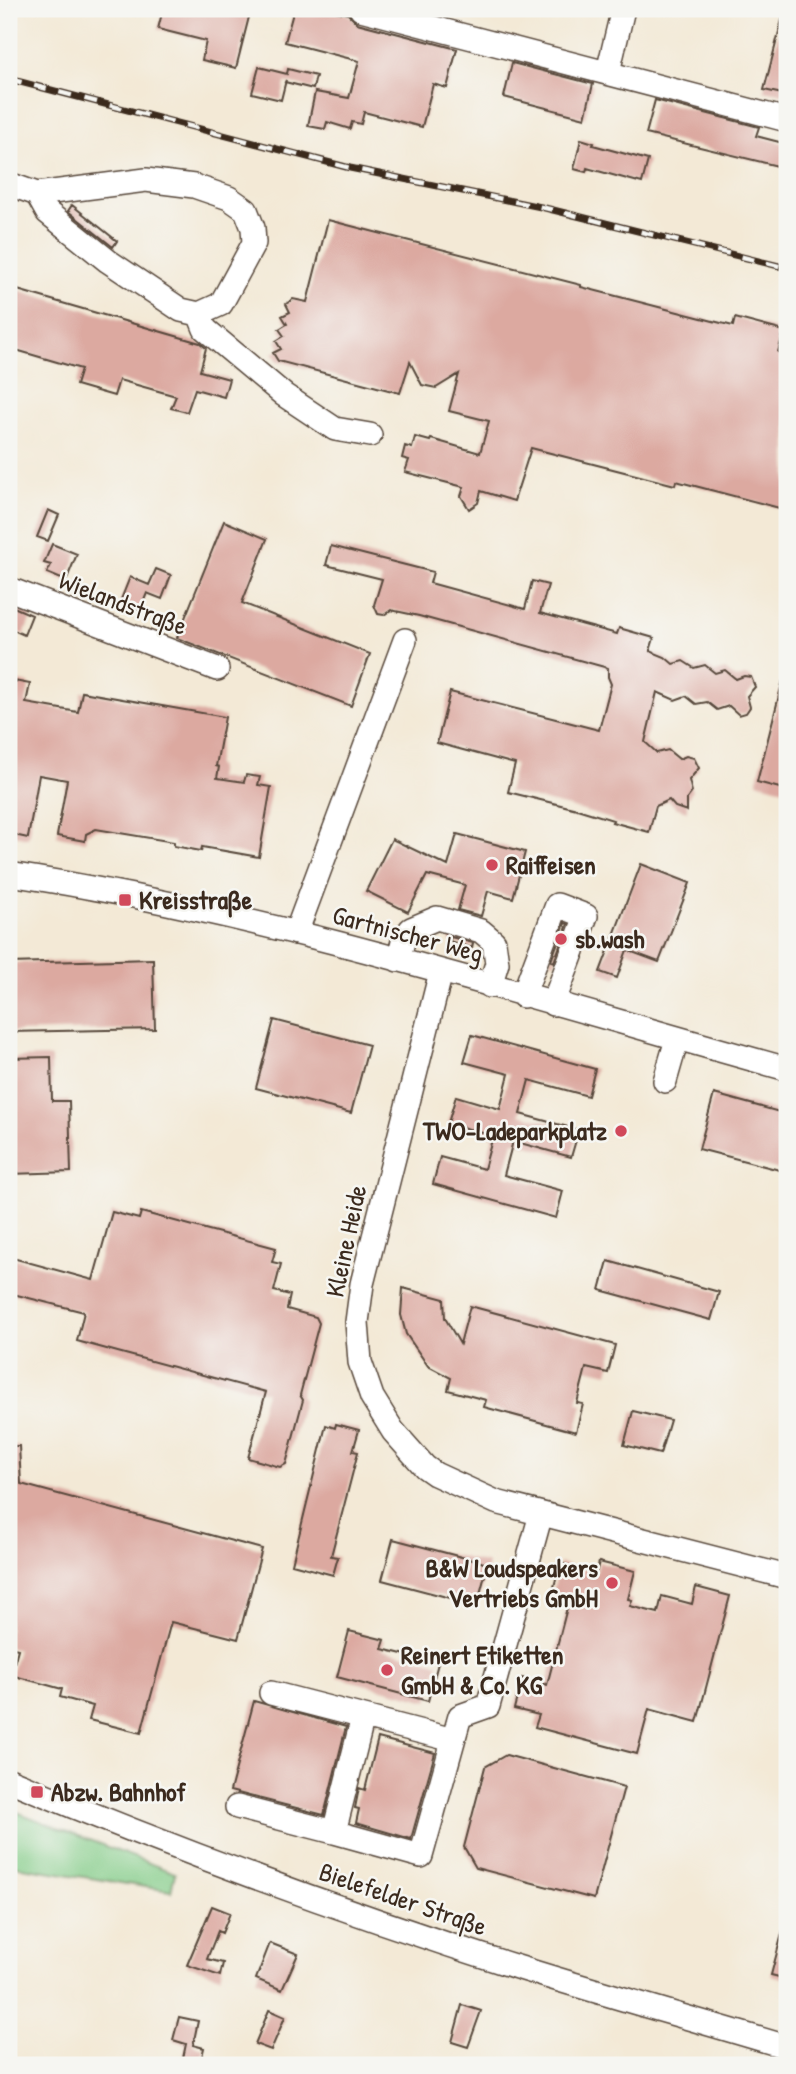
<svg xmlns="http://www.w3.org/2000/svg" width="796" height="2074" font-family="'Patrick Hand',sans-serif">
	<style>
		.green { fill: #83cc88; stroke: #5f7b53; stroke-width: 2 }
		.building { fill: #dca9a0 }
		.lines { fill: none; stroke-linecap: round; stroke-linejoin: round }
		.minor-casing { stroke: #57473a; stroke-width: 26 }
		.minor { stroke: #fff; stroke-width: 23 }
		.rail-casing { stroke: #3b2a1e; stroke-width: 7 }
		.rail { stroke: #f6f6f2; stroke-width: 4.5; stroke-dasharray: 13; stroke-linecap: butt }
		.poi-dot { fill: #d1495b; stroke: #f6f6f2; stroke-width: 2.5 }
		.labels { text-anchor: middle; stroke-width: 5; stroke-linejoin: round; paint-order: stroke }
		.street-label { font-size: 26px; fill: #3b2a1e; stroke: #f6f6f2 }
		.poi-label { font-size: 26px; font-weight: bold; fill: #3b2a1e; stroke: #f6f6f2; text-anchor: start }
	</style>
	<rect width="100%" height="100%" fill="#f6f6f2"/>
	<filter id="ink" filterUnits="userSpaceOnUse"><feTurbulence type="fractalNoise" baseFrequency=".0143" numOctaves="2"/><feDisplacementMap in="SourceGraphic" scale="14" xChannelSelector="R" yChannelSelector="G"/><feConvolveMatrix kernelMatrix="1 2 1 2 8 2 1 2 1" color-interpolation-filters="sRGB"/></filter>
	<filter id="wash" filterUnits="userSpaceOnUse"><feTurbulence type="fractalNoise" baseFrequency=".00686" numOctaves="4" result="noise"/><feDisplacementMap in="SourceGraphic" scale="28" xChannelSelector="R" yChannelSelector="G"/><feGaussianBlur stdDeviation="1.57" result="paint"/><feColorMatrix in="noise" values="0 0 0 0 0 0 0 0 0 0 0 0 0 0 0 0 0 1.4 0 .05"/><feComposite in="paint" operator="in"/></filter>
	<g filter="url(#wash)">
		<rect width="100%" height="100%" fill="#f3e9d6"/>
		<path class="green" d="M9 1809 175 1873 171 1891 9 1865Z"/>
		<g id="blocks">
			<path class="building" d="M163 9H251L236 68 202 60 206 41 158 29Z
				M294 9H327L348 14 357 23 457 49 447 88 433 84 422 127 364 112 361 124 352 122 350 129 327 122 325 129 308 126 315 92 349 98 359 61 285 42Z
				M783 16 787 17V95L764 90Z
				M512 63 593 84 585 118 504 97Z
				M259 67 287 74 288 69 316 76 313 89 285 82 286 80 281 100 252 93Z
				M655 100 759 127 756 136 787 144 782 167 646 134Z
				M581 139 594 143 593 145 648 160 642 183 587 168 586 172 574 169Z
				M72 205 117 241 113 247 68 211Z
				M328 220 581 285V287L713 321 733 326 735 318 784 331 778 352 787 355V510L676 481 675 485 531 448 514 501 481 491 478 503 469 509 461 496 464 487 405 472 409 460 402 458 405 446 412 448 415 437 430 441 431 439 480 453 489 421 449 411 459 374 436 388 422 385 410 362 400 393 278 361 273 353 281 349 276 341 284 336 279 329 287 324 282 316 290 312 286 304 293 299 307 302Z
				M14 289 200 343 206 348 200 371 229 379 224 397 195 389 187 412 171 408 176 396 119 380 114 396 76 385 81 369 9 348V306Z
				M48 510 59 515 48 541 37 537Z
				M224 521 267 539 242 603 370 654 351 706 177 638Z
				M52 544 77 554 66 581 47 573 51 565 44 563Z
				M331 546 433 572 430 583 525 609 532 581 548 585 540 613 617 634 619 628 654 638 650 651 665 657 673 664 683 661 694 668 705 665 715 673 725 670 736 679 744 676 751 677 755 687 747 696 750 707 746 713 739 715 729 706 717 710 707 702 696 704 686 696 675 700 657 692 645 742 657 753 668 750 679 759 686 756 694 758 699 768 689 780 692 792 687 799V811L675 807 669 800 656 806 649 832 612 822 613 820 577 809 508 792 515 764 437 743 450 692 599 730 611 684 608 677V668L419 616 391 610 384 615 378 614 374 605 382 579 326 565Z
				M156 569 171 575 162 599 147 593 140 610 120 602 130 577 149 585Z
				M9 605 32 615 24 635 9 628Z
				M9 680 30 684 26 703 78 712 82 692 225 717 216 766 219 767 217 778 244 782 246 775 260 777 258 785 271 787 259 857 202 847 201 851 174 846V842L96 829 86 834 85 841 57 836 67 780 39 775 28 838 9 834Z
				M783 680 787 681V790L757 782Z
				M457 834 525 852 513 898 488 891 481 916 458 910 465 885 427 875 408 912 366 891 392 839 448 866Z
				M641 864 690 883 659 962 627 950 617 978 600 972Z
				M565 923 568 924 554 962 551 961Z
				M451 937 473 943 472 948 449 941Z
				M153 959 155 1029 9 1032V963Z
				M274 1020 369 1045 351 1113 256 1088Z
				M472 1035 595 1069 588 1096 529 1080 520 1114 579 1130 571 1157 513 1141 504 1175 563 1191 556 1218 433 1184 440 1157 484 1169 493 1136 448 1123 456 1096 500 1109 509 1074 464 1062Z
				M51 1057 52 1101H69L71 1172 9 1174V1058Z
				M714 1094 787 1114V1172L699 1149Z
				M112 1212 139 1219 141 1212 276 1248 272 1262 281 1264 274 1291 290 1295 287 1309 316 1317 319 1323 300 1395 303 1400 286 1464 280 1467 248 1458 266 1392 77 1341 84 1312 9 1293V1257L93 1280Z
				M608 1261 719 1292 711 1320 600 1290Z
				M403 1288 444 1299 445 1318 460 1344 470 1306 615 1345 608 1373 586 1368 577 1403 583 1404 576 1432 484 1407 486 1400 448 1390 451 1378 428 1366 406 1334 401 1315Z
				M633 1411 670 1420 660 1454 624 1445Z
				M336 1424 359 1430 353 1451 358 1452 331 1556 338 1557 333 1575 292 1564 326 1425 335 1428Z
				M9 1446H19L21 1484 262 1549 238 1639 171 1622 141 1733 89 1720 93 1706 60 1697 62 1689 11 1675 18 1649 9 1647Z
				M393 1539 488 1564 477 1605 382 1580Z
				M599 1562 635 1571 628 1599 632 1600 630 1606 658 1613 662 1596 692 1604 696 1587 730 1596 697 1722 649 1709 637 1754 535 1727 539 1715 514 1709 522 1678 547 1685 569 1600 552 1595 560 1563 596 1573Z
				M349 1631 385 1640 382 1649 438 1663 428 1701 337 1677Z
				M254 1701 346 1727 324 1815 230 1791Z
				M378 1738 435 1753 411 1839 356 1823 359 1809 355 1808 359 1788 365 1790Z
				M506 1755 624 1787 594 1899 476 1868 464 1847 485 1767Z
				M212 1906 230 1913 222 1933 218 1931 207 1959 223 1963 220 1976 187 1965Z
				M783 1930H787V1979L771 1975Z
				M270 1943 298 1954 282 1990 256 1979Z
				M462 2005 481 2011 468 2047 452 2042Z
				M269 2010 285 2017 271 2050 255 2044Z
				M179 2017 198 2021 193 2045 204 2048 200 2065 182 2063 186 2044 173 2040Z"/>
		</g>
	</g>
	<g filter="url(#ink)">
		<use href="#blocks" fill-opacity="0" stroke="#57473a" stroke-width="2"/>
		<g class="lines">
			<defs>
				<path id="minor" d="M361 9 787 120
					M608 72 623 9
					M9 184 37 194 146 180 194 186 229 198 246 210 253 228 254 243 221 304 199 314 181 310 108 261 47 212 37 194
					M199 314 205 329 284 395 335 429 370 435
					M9 589 217 669
					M9 874C273 914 530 998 787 1069
					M296 933 405 640
					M398 960 404 938 411 929 437 918 481 931 494 942 497 963 490 986
					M441 972 362 1284 357 1322 360 1362 372 1397 393 1431 425 1467 435 1474 496 1502 787 1577
					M523 996 557 905 586 916 553 1004
					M665 1081 677 1039
					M271 1693 453 1740
					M363 1717 334 1832 421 1856 460 1716 488 1706 541 1514
					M9 1780C175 1850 345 1912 517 1967 607 1995 697 2020 787 2047
					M237 1807 334 1832"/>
			</defs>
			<use href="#minor" class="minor-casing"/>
			<use href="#minor" class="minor"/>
			<defs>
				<path id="rail" d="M9 79 350 168 541 207 787 268"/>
			</defs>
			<use href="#rail" class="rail-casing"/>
			<use href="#rail" class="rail"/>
		</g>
	</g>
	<g class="poi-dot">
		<circle cx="492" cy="865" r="7"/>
		<rect x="118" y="893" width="14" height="14" rx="3.5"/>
		<circle cx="561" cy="939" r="7"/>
		<circle cx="621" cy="1131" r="7"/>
		<circle cx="612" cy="1583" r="7"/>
		<circle cx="387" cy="1670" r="7"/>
		<rect x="30" y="1785" width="14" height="14" rx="3.5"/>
	</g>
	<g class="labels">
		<g class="street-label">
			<text transform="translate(123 603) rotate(21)" y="9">Wielandstraße</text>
			<text transform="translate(408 934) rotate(15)" y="9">Gartnischer Weg</text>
			<text transform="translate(346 1241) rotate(-78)" y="9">Kleine Heide</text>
			<text transform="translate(403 1899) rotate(19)" y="9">Bielefelder Straße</text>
		</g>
		<g class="poi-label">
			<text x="506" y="874">Raiffeisen</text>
			<text x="139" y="909">Kreisstraße</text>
			<text x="575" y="948">sb.wash</text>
			<text x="607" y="1140" text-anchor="end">TWO-Ladeparkplatz</text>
			<text x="598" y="1577" text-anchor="end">B&amp;W Loudspeakers<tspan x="598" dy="30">Vertriebs GmbH</tspan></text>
			<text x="401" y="1664">Reinert Etiketten<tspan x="401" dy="30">GmbH &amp; Co. KG</tspan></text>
			<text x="51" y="1801">Abzw. Bahnhof</text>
		</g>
	</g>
	<rect width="796" height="2074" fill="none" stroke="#f6f6f2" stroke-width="35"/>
</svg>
